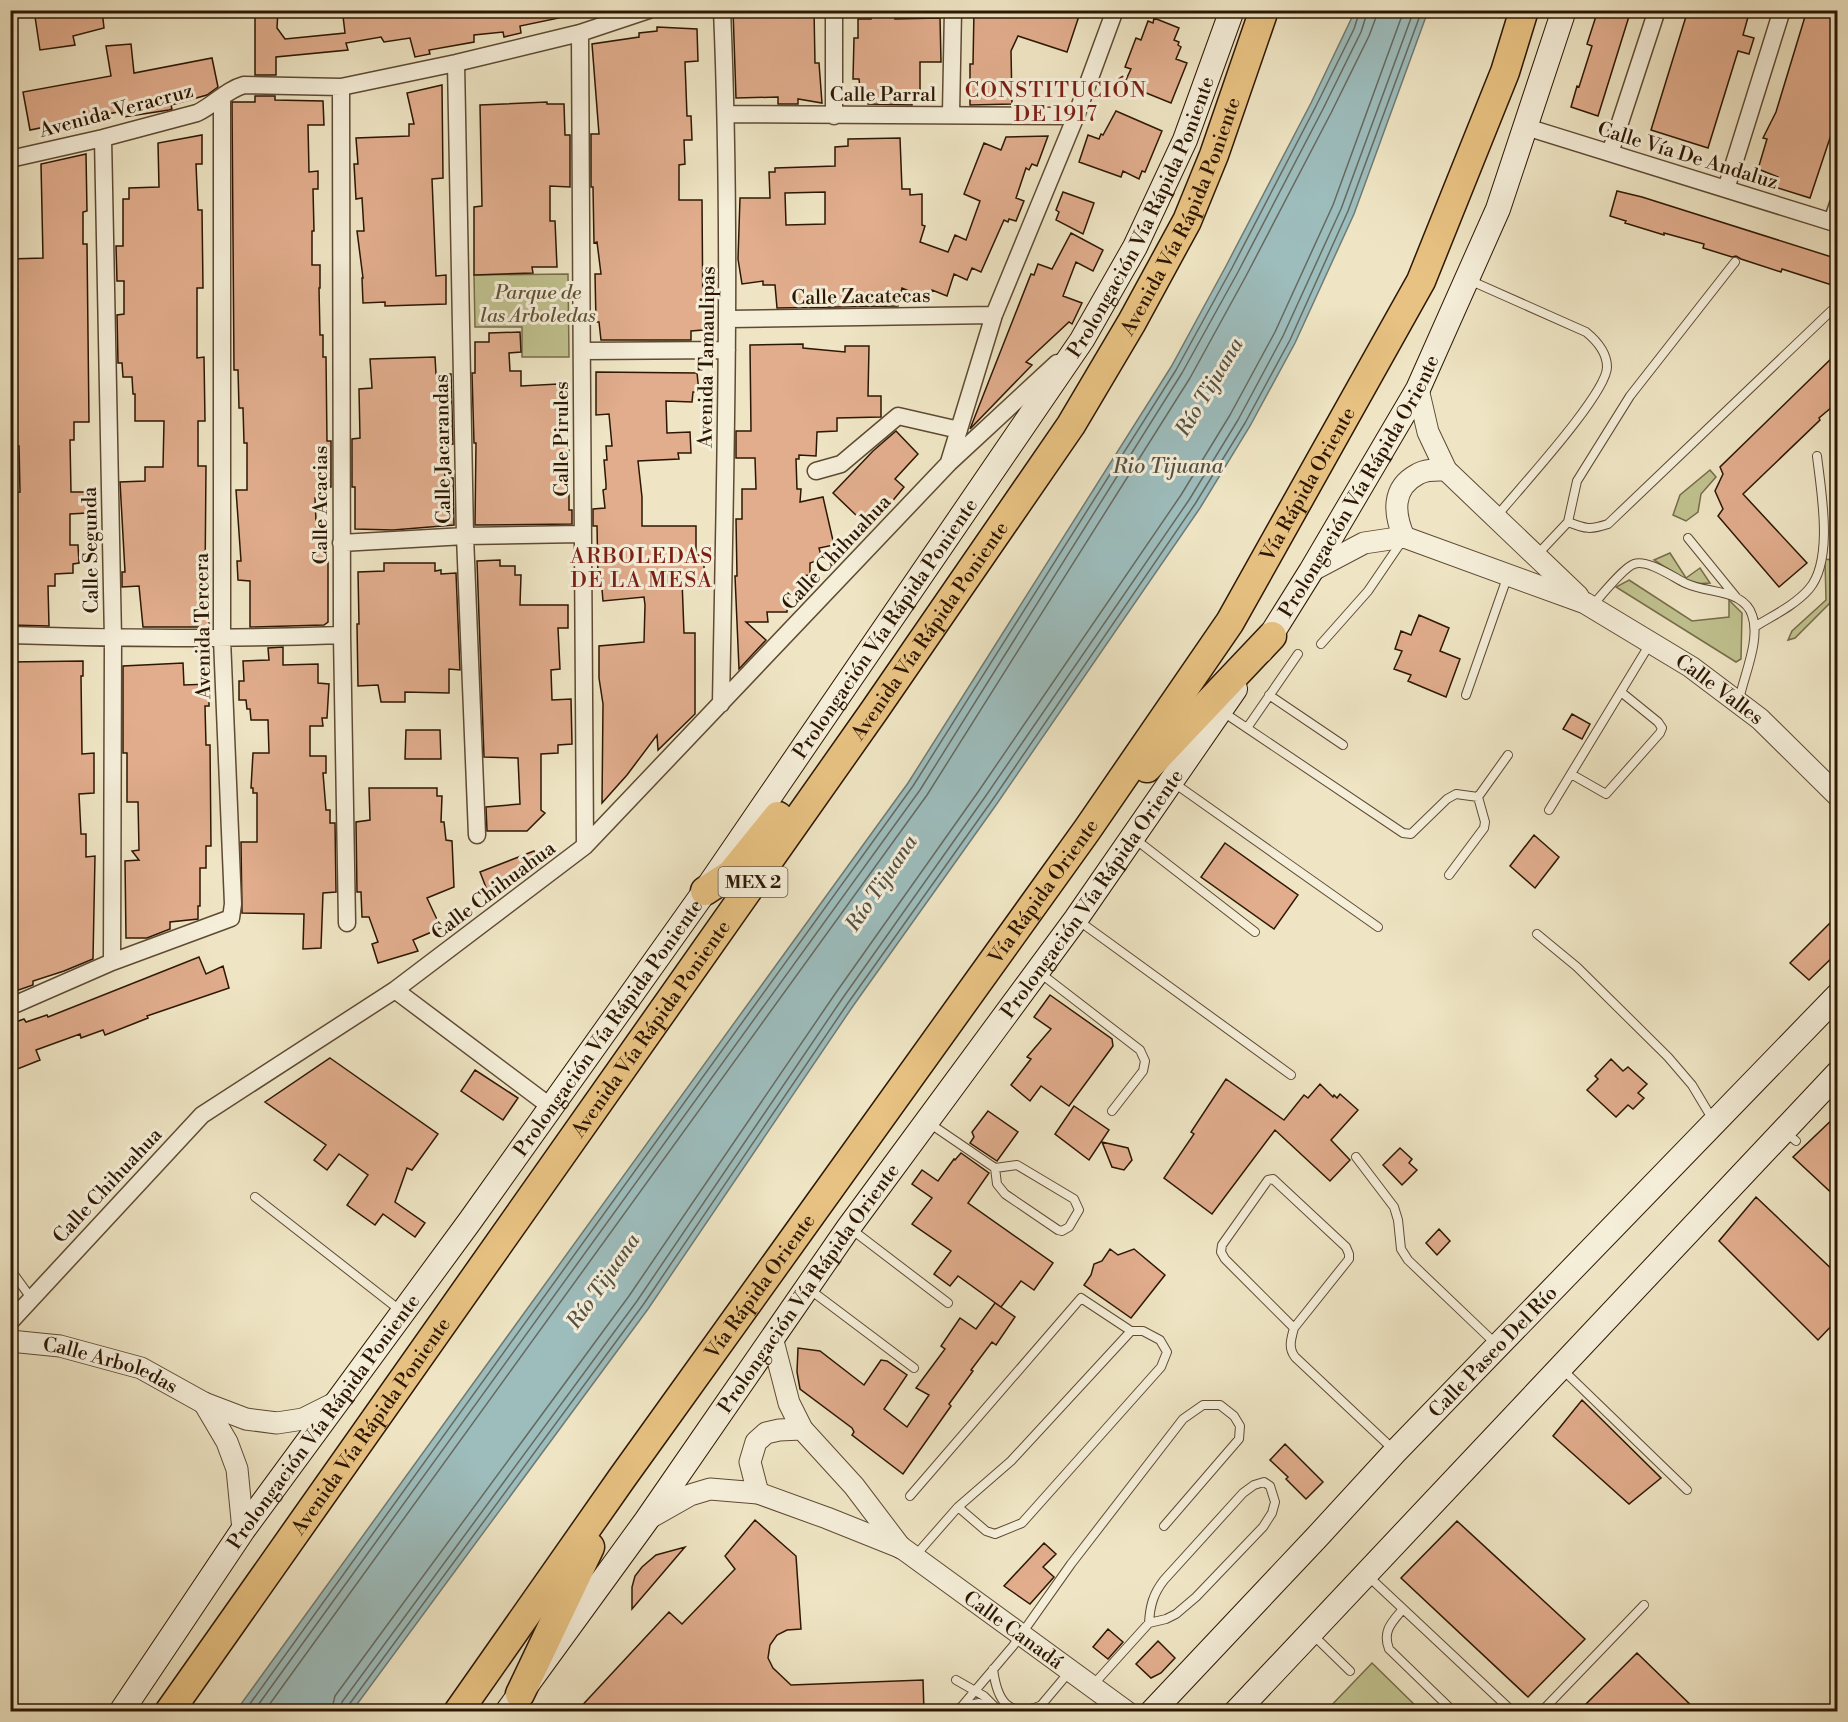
<svg xmlns="http://www.w3.org/2000/svg" width="1848" height="1722" font-family="'Libre Bodoni',serif">
	<style>
		.green { fill: #c0c28f; stroke: #766c49; stroke-width: 1.5 }
		.water { fill: #9dbdbd; stroke: #707b73; stroke-width: 1.5 }
		.lines { fill: none; stroke-linecap: round; stroke-linejoin: round }
		.shore { stroke: #656a60; stroke-width: 1.5 }
		.building { fill: #e1ad8d; stroke: #2d1703; stroke-width: 1.5; fill-rule: evenodd }
		.service-casing { stroke: #5e4a33; stroke-width: 10 }
		.minor-casing { stroke: #5e4a33; stroke-width: 19 }
		.tertiary-casing { stroke: #5e4a33; stroke-width: 23 }
		.secondary-casing { stroke: #2d1703; stroke-width: 26 }
		.trunk-casing { stroke: #2d1703; stroke-width: 31 }
		.service { stroke: #f5eed9; stroke-width: 8 }
		.minor { stroke: #f5eed9; stroke-width: 16 }
		.tertiary { stroke: #f5eed9; stroke-width: 21 }
		.secondary { stroke: #f5eed9; stroke-width: 24 }
		.trunk { stroke: #e8c282; stroke-width: 28 }
		.labels { text-anchor: middle; stroke-width: 6; stroke-linejoin: round; paint-order: stroke }
		.shield { fill: #f5eed9; stroke: #695843; stroke-width: 1.5 }
		.shield-label { font-size: 18px; font-weight: bold; fill: #2d1703 }
		.street-label { font-size: 20px; fill: #2d1703; stroke: #f5eed9 }
		.park-label { font-size: 20px; font-style: italic; fill: #605334; stroke: #f5eed9 }
		.neighbourhood-label { font-size: 21px; letter-spacing: 1.5px; fill: #7a1f14; stroke: #f5eed9 }
		.water-label { font-size: 21px; font-style: italic; fill: #545144; stroke: #f5eed9 }
	</style>
	<rect width="100%" height="100%" fill="#efe5c4"/>
	<filter id="stains"><feTurbulence type="fractalNoise" baseFrequency=".00333" numOctaves="4"/><feColorMatrix values="0 0 0 0 .2 0 0 0 0 .09 0 0 0 0 .02 0 0 0 .5 -.17"/></filter>
	<radialGradient id="worn" r=".72"><stop offset=".6" stop-color="#630" stop-opacity="0"/><stop offset="1" stop-color="#630" stop-opacity=".3"/></radialGradient>
	<path class="green" d="M568 274 569 357H522V327H475L474 275Z
		M1710 470 1716 477 1701 494 1698 512 1686 521 1673 515 1680 495Z
		M1670 553 1686 578 1700 568 1710 583 1691 584 1654 560Z
		M1825 559 1832 560V578L1837 579V596L1795 638 1788 640 1792 631 1826 600Z
		M1629 580 1692 621 1729 617V600L1742 613 1741 659 1736 662 1616 587Z
		M1372 1663 1421 1711H1326Z"/>
	<path class="water" d="M1355 11H1428L1354 214 1295 343 1250 426 1200 508 996 805 853 1006 648 1309 352 1711H236L908 783 1171 367 1226 266 1311 103Z"/>
	<g class="lines">
		<path class="shore" d="M244 1712 913 786 1176 370 1232 268 1316 106 1354 29 1360 10
			M253 1712 920 790 1182 373 1238 272 1323 109 1361 32 1368 10
			M264 1712 927 795 1190 378 1246 276 1331 113 1369 36 1375 20 1377 10
			M331 1712 335 1696 629 1296 835 994 978 792 1181 495 1230 415 1275 332 1333 205 1404 10
			M340 1712 342 1702 637 1301 842 999 985 797 1189 500 1238 420 1283 336 1341 209 1414 10
			M347 1712 348 1706 643 1305 848 1003 991 802 1195 504 1245 423 1290 340 1348 211 1422 10"/>
	</g>
	<path class="building" d="M34 10H102L104 28 73 36 75 45 40 50Z
		M263 10H278L277 28 285 39 345 33 343 16 371 10H559V18L520 26 521 33 504 37 503 32 474 35V42L429 50 430 54 415 57 410 38 384 42 381 37 346 43 348 50 276 57V75H255V12Z
		M733 10H814L815 63H819L822 103 798 99V104H778V97L736 98Z
		M874 10H895V19L940 18 941 62H920V95H912V105L868 104V97L861 98 859 79H853L854 38H858V19H871V15H874Z
		M974 10H1081L1067 52 1018 36 1011 51 1012 104 970 105V64H973Z
		M1598 10H1631L1598 116 1571 107 1577 86 1579 87 1592 46 1587 44Z
		M1688 10H1750L1743 35 1754 38 1749 54 1738 51 1708 148 1651 130Z
		M1807 10H1838V114L1810 198 1775 187 1778 177 1758 169 1767 139 1763 138 1776 112Z
		M1154 18 1179 28 1174 40 1179 42 1178 45 1181 47 1176 59 1187 63 1171 103 1124 84 1131 69 1125 67 1136 38 1141 40 1148 21 1153 23Z
		M657 27 697 29 698 61 685 62 687 116H691L692 140H684L685 164 679 165V200H702L703 330 691 331V340H601L599 322H596L595 274H601L597 242 594 243 593 187H591V134H599L592 44 639 37V33L657 31Z
		M131 44 134 73 212 58 218 87 207 95 171 105 172 109 169 110 124 117 123 111 30 130 23 92 111 76 106 46Z
		M442 85 443 178 432 179 436 276 446 275V304L385 306V302L363 303 362 278H363L357 231H364L362 198 356 199 354 164H358L356 138 409 136V124H414L407 93Z
		M255 96H275V100L323 101 324 125H308L309 172 318 171V189H313L314 231H312V265H320V288H319L320 335H323V357H326L327 441H331V487H318V498H315L317 544H328V622L324 625 250 627V581L238 580 237 561H241L236 490H247V443H244L243 408H239L238 370H234L232 102H255Z
		M547 102V104H564L565 135H570V187L550 186V221H555L557 267H532L533 273 474 275V207L482 206 480 105Z
		M1116 111 1162 131 1145 172 1142 171 1139 179 1123 171 1121 177 1079 162 1088 135 1099 139 1101 134 1103 135Z
		M202 135V164H196L198 210H202L203 288H197V358L204 357 205 421H198V466H206L205 583H208L209 627H143L139 586 122 587V572H125L120 482 145 481V467H163L164 421H135V394H133L132 377H123L122 363H118L117 315 124 314V281H117L116 246H123V199H129V188L159 187 158 143Z
		M1048 136 1037 166 1032 164 1029 170 1026 168 1016 198 1024 201 1016 221 1009 219 1008 222 1004 220 981 272 972 268 967 280 954 274 947 296 932 290 931 294 928 293 925 298 902 288 898 306 777 308 775 285H763V281L742 284 738 259 740 198H770L769 172H775V168L835 166V147L848 146V139L900 138 902 189H910V195L922 194V225L925 226 920 242 948 252 955 235 966 240 980 201 964 194 984 143 1001 150 1006 137ZM825 192V224L786 225 785 193Z
		M86 154 87 211 83 212V244H87L89 422H74V440H70L71 492H86L87 513 70 514V545H78L79 563 73 564V573L55 574V586H48L49 626 10 625V493L20 492 19 446H10V329H14L10 259 43 258 41 164Z
		M1617 191 1642 197 1838 259V287L1782 269 1781 272 1741 259 1736 256 1732 257 1703 248 1704 244 1664 233V235L1625 223 1626 221 1610 216Z
		M1063 192 1094 203 1083 234 1056 220 1059 212 1056 210Z
		M1071 233 1103 250 1093 271 1076 262 1063 296 1082 303 1072 324 1069 322 1026 362 1032 365 970 429 1031 274 1034 275 1038 264 1052 269Z
		M520 332 521 352 509 353 510 371H521V386L558 384 563 446H569V510H572V524L475 525 476 443H474L472 373H475V342H489V333Z
		M803 344V348L845 352V346H869L868 396H881V417L837 418V431L817 432 816 456 799 455V459H796L797 489H801L800 502 823 497 834 545 819 548 822 559 810 563V575L802 576 801 595H788L787 612H767L768 622H746L766 640 739 669 735 576H737L736 519H742V489H756L755 458H736V431H751L750 345Z
		M1838 352V402L1819 418 1820 420 1743 494 1807 563 1779 587 1718 516 1723 509 1715 491 1723 474 1720 467Z
		M435 357 436 374H451L453 444 443 445 445 478H453L454 525 393 530 355 529V487H352V439L360 438 359 389 372 388 370 359Z
		M596 372 697 373 699 392H693L692 402 666 401 667 433 690 432 691 453H678L679 459 638 461 642 497V526H696V555H704V580H682L684 633H695V714L658 750 657 735 627 775 602 803 603 704 599 678V646L644 642 645 605 644 597 603 601 601 577H598L597 526H593V509L605 508 603 490 606 489V484L604 460H607L606 446H612L609 414 596 415Z
		M896 431 918 454 895 479 904 487 880 516 858 517 833 493 873 451Z
		M500 560V566H515V575H521L520 605H568V628H558L560 669 551 670 552 700 571 699 572 744 558 745V753L541 754V810L545 813 527 831H487L486 807 520 804 518 758 484 757 477 561Z
		M384 563H435V571L441 570V574L456 573 460 670 449 669V693L405 692V702H381L378 685 358 686 357 624H359L358 572 384 571Z
		M1419 615 1449 628 1440 651 1460 659 1446 697 1408 681 1411 675 1394 669 1402 651 1395 649 1401 631 1411 635Z
		M283 647V665L318 664V683L329 684 327 718H322L323 726H310V756H326V773H323L326 810H330V823H335L336 892 323 893 321 948 303 949 304 914 242 913 241 842H257V793H253V788H251L253 753H269L268 720H251L250 709H247L246 700H239V681H244L243 661 269 660 268 648Z
		M83 661V676H81L82 754 94 753V793L79 794 81 834H86V857L95 856 93 959 64 971 33 981V985L10 993V870H13V859H17L15 778H10L13 680H10V662Z
		M183 663 184 685 209 684V706H205L206 745H210L211 846H206V868H200V906H198V919L170 922V929L147 938H126L125 861 139 860 132 851 139 850 138 802H127V753H123V666Z
		M1572 714 1590 724 1582 739 1563 729Z
		M406 730H440L441 759H405Z
		M369 788H437V796H442L441 822H444L446 840 452 841 454 887 427 898 441 928 413 940 418 951 378 963 372 944 378 942 369 917H362L361 892H357L356 822 370 820Z
		M1534 835 1559 857 1535 888 1510 866Z
		M1225 843 1298 895 1274 929 1201 877Z
		M534 851 541 865 521 879 520 875 487 890 480 872Z
		M1838 915V952L1809 980 1790 963Z
		M199 957 206 974 223 966 229 988 147 1016 148 1018 105 1035 103 1030 81 1038 80 1034 36 1050 40 1060 10 1072V1024L24 1019 26 1022 47 1015 48 1017Z
		M1050 995 1112 1039 1113 1046 1069 1106 1041 1086 1030 1101 1011 1085 1031 1059 1027 1057 1051 1029 1034 1017Z
		M330 1058 438 1134 412 1170 407 1168 395 1202 425 1223 415 1237 383 1214 375 1225 347 1205 368 1175 339 1154 327 1170 314 1160 326 1145 265 1102Z
		M1611 1059 1623 1071 1628 1067 1647 1084 1638 1093 1644 1098 1633 1109 1628 1105 1616 1117 1587 1090 1598 1079 1595 1076Z
		M475 1070 518 1098 503 1120 461 1091Z
		M1226 1079 1284 1120 1304 1095 1308 1098 1320 1084 1333 1097 1334 1095 1337 1098 1340 1094 1358 1110 1331 1140 1350 1160 1330 1181 1275 1130 1212 1214 1164 1178 1194 1134 1191 1132Z
		M1074 1106 1109 1130 1089 1160 1055 1134Z
		M988 1111 1018 1132 997 1161 970 1143 974 1137 972 1132Z
		M1838 1114V1199L1793 1157Z
		M1102 1142 1128 1148 1132 1160 1124 1170 1112 1167Z
		M1400 1148 1412 1159 1409 1163 1417 1170 1402 1185 1383 1165Z
		M961 1153 989 1173 968 1203 1053 1263 1034 1290 1021 1281 1001 1307 958 1276 950 1286 934 1274 951 1251 912 1224 932 1198 912 1184 922 1170 938 1181 954 1159 955 1160Z
		M1756 1197 1838 1275V1319L1818 1340 1719 1241Z
		M1439 1229 1450 1241 1437 1255 1426 1243Z
		M1110 1249 1118 1255 1134 1249 1165 1275 1131 1318 1084 1285 1091 1275 1094 1264 1102 1261Z
		M995 1303 1015 1317 996 1345 992 1342 971 1370 973 1371 949 1404 951 1406 903 1474 852 1435 854 1432 852 1428 800 1389 797 1372 798 1348 820 1351 864 1385 881 1360 887 1361 907 1375 884 1409 907 1427 929 1395 916 1388 945 1349 941 1346 960 1318 976 1329Z
		M1582 1400 1661 1478 1629 1504 1553 1436Z
		M1285 1444 1323 1482 1306 1499 1286 1479 1288 1477 1270 1460Z
		M755 1520 796 1556 801 1629 787 1630 777 1635 770 1645 768 1658 773 1668 791 1685 923 1680 924 1712H576L669 1612 682 1624 735 1569 725 1556Z
		M1457 1521 1585 1639 1528 1697 1401 1578Z
		M1044 1543 1056 1554 1043 1567 1054 1577 1030 1604 1004 1586Z
		M685 1547 632 1609V1587L635 1576 642 1567 656 1555Z
		M1108 1629 1123 1642 1108 1659 1093 1647Z
		M1158 1641 1175 1658 1161 1673 1151 1678 1136 1664Z
		M1637 1653 1698 1712H1578Z"/>
	<g class="lines">
		<defs>
			<path id="service" d="M1469 280 1586 332C1597 341 1607 352 1607 367 1607 394 1517 491 1496 517
				M1568 522C1586 529 1590 530 1608 524L1831 311
				M1688 538 1736 597
				M1536 556 1568 522 1577 481 1630 396 1735 262
				M1592 606C1600 597 1624 567 1634 564 1647 559 1673 577 1685 583 1702 591 1722 590 1737 598 1744 602 1750 608 1752 615 1761 639 1744 675 1739 700
				M1756 626C1774 615 1795 605 1809 589 1834 560 1821 491 1817 456
				M1321 644 1368 591 1402 541
				M1269 695 1343 745
				M1466 695 1508 575
				M1223 712 1403 833 1411 834 1447 799 1456 794 1478 797 1508 755
				M1247 728 1298 654
				M1571 774 1606 794 1660 733 1662 728 1658 722 1621 692
				M1174 783 1378 927
				M1549 810 1651 642
				M1135 839 1255 932
				M1449 875 1484 828 1485 822 1478 797
				M1079 921 1291 1075
				M1537 934 1577 967 1668 1057 1692 1085 1713 1120
				M1040 973 1140 1050 1145 1061 1143 1071 1112 1111
				M929 1123 995 1168 1017 1165 1074 1199 1079 1210 1069 1227 1062 1231 1058 1230 1005 1194 997 1184 995 1168
				M1784 1131 1796 1141
				M1356 1157 1394 1207 1398 1220 1401 1249 1408 1260 1496 1344
				M255 1197 401 1311
				M851 1229 948 1303
				M10 1269 31 1298
				M809 1289 914 1368
				M1294 1328 1349 1259V1254L1346 1247 1273 1179 1268 1180 1222 1245 1221 1252 1225 1259 1294 1328C1291 1339 1288 1348 1295 1357L1395 1451
				M1563 1370 1687 1490
				M910 1496 1081 1298 1131 1331H1143L1160 1340 1167 1352 1161 1367 1022 1523 995 1534 986 1531 958 1507
				M915 1556 958 1507 1011 1461 1131 1331
				M1368 1576 1513 1712
				M1403 1609C1392 1622 1382 1631 1389 1649L1454 1712
				M1311 1633 1350 1671
				M993 1669C997 1700 1008 1720 1042 1705
				M956 1680 984 1696 997 1709
				M1093 1685 1149 1623 1166 1619 1176 1614 1196 1597 1263 1527 1272 1513 1275 1502 1270 1486 1264 1482 1254 1485 1243 1493 1164 1580C1153 1594 1150 1606 1149 1623
				M961 1707 979 1703 994 1708
				M1038 1709 1070 1671
				M957 1712 1013 1646 1071 1564 1183 1419 1203 1405H1220L1234 1416 1240 1426 1239 1439 1164 1526
				M1541 1712 1644 1605"/>
			<path id="minor" d="M580 33C582 304 582 575 585 846
				M456 63 465 536 477 835
				M341 87 342 635 347 923
				M727 114 1076 116
				M951 114 953 10
				M834 116V10
				M1526 127 1838 224
				M103 138 113 639 112 962
				M1610 153 1657 10
				M10 159 103 138 197 113C214 105 226 90 244 85L341 87 456 63 580 33 649 10
				M1726 189 1782 10
				M1832 222 1838 204
				M729 319 994 315
				M582 351 727 350
				M949 462 994 315 1076 116 1115 10
				M816 471 841 464 898 416 959 430
				M341 543 465 536 581 534
				M10 635C121 639 231 639 342 635
				M721 704C725 473 732 242 722 10
				M395 990 551 1107
				M10 1003 16 1004 112 962 231 918 233 904 222 639V97
				M10 1322 202 1115 395 990 585 846 949 463 1057 363"/>
			<g id="tertiary">
				<path d="M1418 389 1428 432 1446 470 1578 596"/>
				<path d="M1404 537C1394 514 1391 488 1418 474 1426 469 1437 470 1446 470"/>
				<path id="s1" d="M1311 571 1364 543 1404 537 1585 603 1691 667 1760 719 1838 796"/>
				<path d="M772 1337 789 1403 802 1429 854 1486 901 1548"/>
				<path id="s2" d="M10 1341 60 1346 141 1368 204 1403 246 1419 277 1423 303 1419 335 1403"/>
				<path d="M204 1403 227 1442 237 1469 243 1530"/>
				<path d="M758 1493 750 1462 756 1442 766 1433 779 1430 802 1429"/>
				<path id="s3" d="M646 1520 690 1495 710 1489 758 1493 827 1518 902 1548 1127 1712"/>
			</g>
			<g id="secondary">
				<path id="s4" d="M1261 651 1311 571 1418 389 1498 209 1564 10"/>
				<path id="s5" d="M121 1712 243 1530 470 1221 705 891 1082 340 1135 247 1185 140 1232 10"/>
				<path id="s6" d="M507 1712 646 1521 849 1227 1076 919 1235 689"/>
				<path id="s7" d="M1152 1712 1317 1537 1395 1452 1838 995"/>
				<path d="M1236 1712 1838 1073"/>
			</g>
			<g id="trunk">
				<path d="M1147 768 1272 636"/>
				<path d="M705 891 731 874 778 816"/>
				<path d="M520 1694 590 1547"/>
				<path id="s8" d="M169 1712 874 711 1071 425 1132 322 1187 221 1214 155 1264 10"/>
				<path id="s9" d="M458 1712 622 1478 1087 830 1230 622 1421 281 1505 72 1524 10"/>
			</g>
		</defs>
		<use href="#service" class="service-casing"/>
		<use href="#minor" class="minor-casing"/>
		<use href="#tertiary" class="tertiary-casing"/>
		<use href="#secondary" class="secondary-casing"/>
		<use href="#trunk" class="trunk-casing"/>
		<use href="#service" class="service"/>
		<use href="#minor" class="minor"/>
		<use href="#tertiary" class="tertiary"/>
		<use href="#secondary" class="secondary"/>
		<use href="#trunk" class="trunk"/>
	</g>
	<g class="labels">
		<rect class="shield" x="718.5" y="867" width="69" height="30" rx="4.5"/>
		<g class="shield-label">
			<text x="753" y="888">MEX 2</text>
		</g>
		<g class="street-label">
			<text x="883" y="101">Calle Parral</text>
			<text transform="translate(116 110) rotate(-15)" y="7">Avenida Veracruz</text>
			<text transform="translate(1688 155) rotate(17)" y="7">Calle Vía De Andaluz</text>
			<text dy="7" stroke="none"><textPath href="#s5" startOffset="1812">Prolongación Vía Rápida Poniente</textPath></text>
			<text dy="7" stroke="none"><textPath href="#s8" startOffset="1808">Avenida Vía Rápida Poniente</textPath></text>
			<text transform="translate(861 296) rotate(-1)" y="7">Calle Zacatecas</text>
			<text transform="translate(706 357) rotate(-89)" y="7">Avenida Tamaulipas</text>
			<text transform="translate(561 439) rotate(-90)" y="7">Calle Pirules</text>
			<text transform="translate(442 449) rotate(-91)" y="7">Calle Jacarandas</text>
			<text dy="7" stroke="none"><textPath href="#s9" startOffset="1494">Vía Rápida Oriente</textPath></text>
			<text dy="7" stroke="none"><textPath href="#s4" startOffset="192">Prolongación Vía Rápida Oriente</textPath></text>
			<text transform="translate(320 505) rotate(-90)" y="7">Calle Acacias</text>
			<text transform="translate(90 550) rotate(-91)" y="7">Calle Segunda</text>
			<text transform="translate(836 552) rotate(-47)" y="7">Calle Chihuahua</text>
			<text transform="translate(202 626) rotate(-91)" y="7">Avenida Tercera</text>
			<text dy="7" stroke="none"><textPath href="#s5" startOffset="1326">Prolongación Vía Rápida Poniente</textPath></text>
			<text dy="7" stroke="none"><textPath href="#s8" startOffset="1322">Avenida Vía Rápida Poniente</textPath></text>
			<text dy="7" stroke="none"><textPath href="#s1" startOffset="453">Calle Valles</textPath></text>
			<text transform="translate(493 890) rotate(-37)" y="7">Calle Chihuahua</text>
			<text dy="7" stroke="none"><textPath href="#s9" startOffset="1008">Vía Rápida Oriente</textPath></text>
			<text dy="7" stroke="none"><textPath href="#s6" startOffset="1006">Prolongación Vía Rápida Oriente</textPath></text>
			<text dy="7" stroke="none"><textPath href="#s5" startOffset="840">Prolongación Vía Rápida Poniente</textPath></text>
			<text dy="7" stroke="none"><textPath href="#s8" startOffset="836">Avenida Vía Rápida Poniente</textPath></text>
			<text transform="translate(107 1185) rotate(-47)" y="7">Calle Chihuahua</text>
			<text dy="7" stroke="none"><textPath href="#s9" startOffset="522">Vía Rápida Oriente</textPath></text>
			<text dy="7" stroke="none"><textPath href="#s6" startOffset="520">Prolongación Vía Rápida Oriente</textPath></text>
			<text dy="7" stroke="none"><textPath href="#s7" startOffset="496">Calle Paseo Del Río</textPath></text>
			<text dy="7" stroke="none"><textPath href="#s2" startOffset="104">Calle Arboledas</textPath></text>
			<text dy="7" stroke="none"><textPath href="#s5" startOffset="354">Prolongación Vía Rápida Poniente</textPath></text>
			<text dy="7" stroke="none"><textPath href="#s8" startOffset="350">Avenida Vía Rápida Poniente</textPath></text>
			<text dy="7" stroke="none"><textPath href="#s3" startOffset="412">Calle Canadá</textPath></text>
		</g>
		<g class="park-label">
			<text x="538" y="299">Parque de<tspan x="538" dy="23">las Arboledas</tspan></text>
		</g>
		<g class="neighbourhood-label">
			<text x="1056" y="97">CONSTITUCIÓN<tspan x="1056" dy="24">DE 1917</tspan></text>
			<text x="642" y="563">ARBOLEDAS<tspan x="642" dy="24">DE LA MESA</tspan></text>
		</g>
		<g class="water-label">
			<text transform="translate(1209 387) rotate(-59)" y="7">Río Tijuana</text>
			<text x="1168" y="473">Rio Tijuana</text>
			<text transform="translate(881 883) rotate(-56)" y="7">Río Tijuana</text>
			<text transform="translate(603 1281) rotate(-55)" y="7">Río Tijuana</text>
		</g>
	</g>
	<rect width="1848" height="1722" fill="none" stroke="#efe5c4" stroke-width="36"/>
	<rect x="12" y="12" width="1824" height="1698" fill="none" stroke="#2d1703" stroke-width="3"/>
	<rect x="18" y="18" width="1812" height="1686" fill="none" stroke="#2d1703" stroke-width="1.5"/>
	<rect width="100%" height="100%" filter="url(#stains)"/>
	<rect width="100%" height="100%" fill="url(#worn)"/>
</svg>
